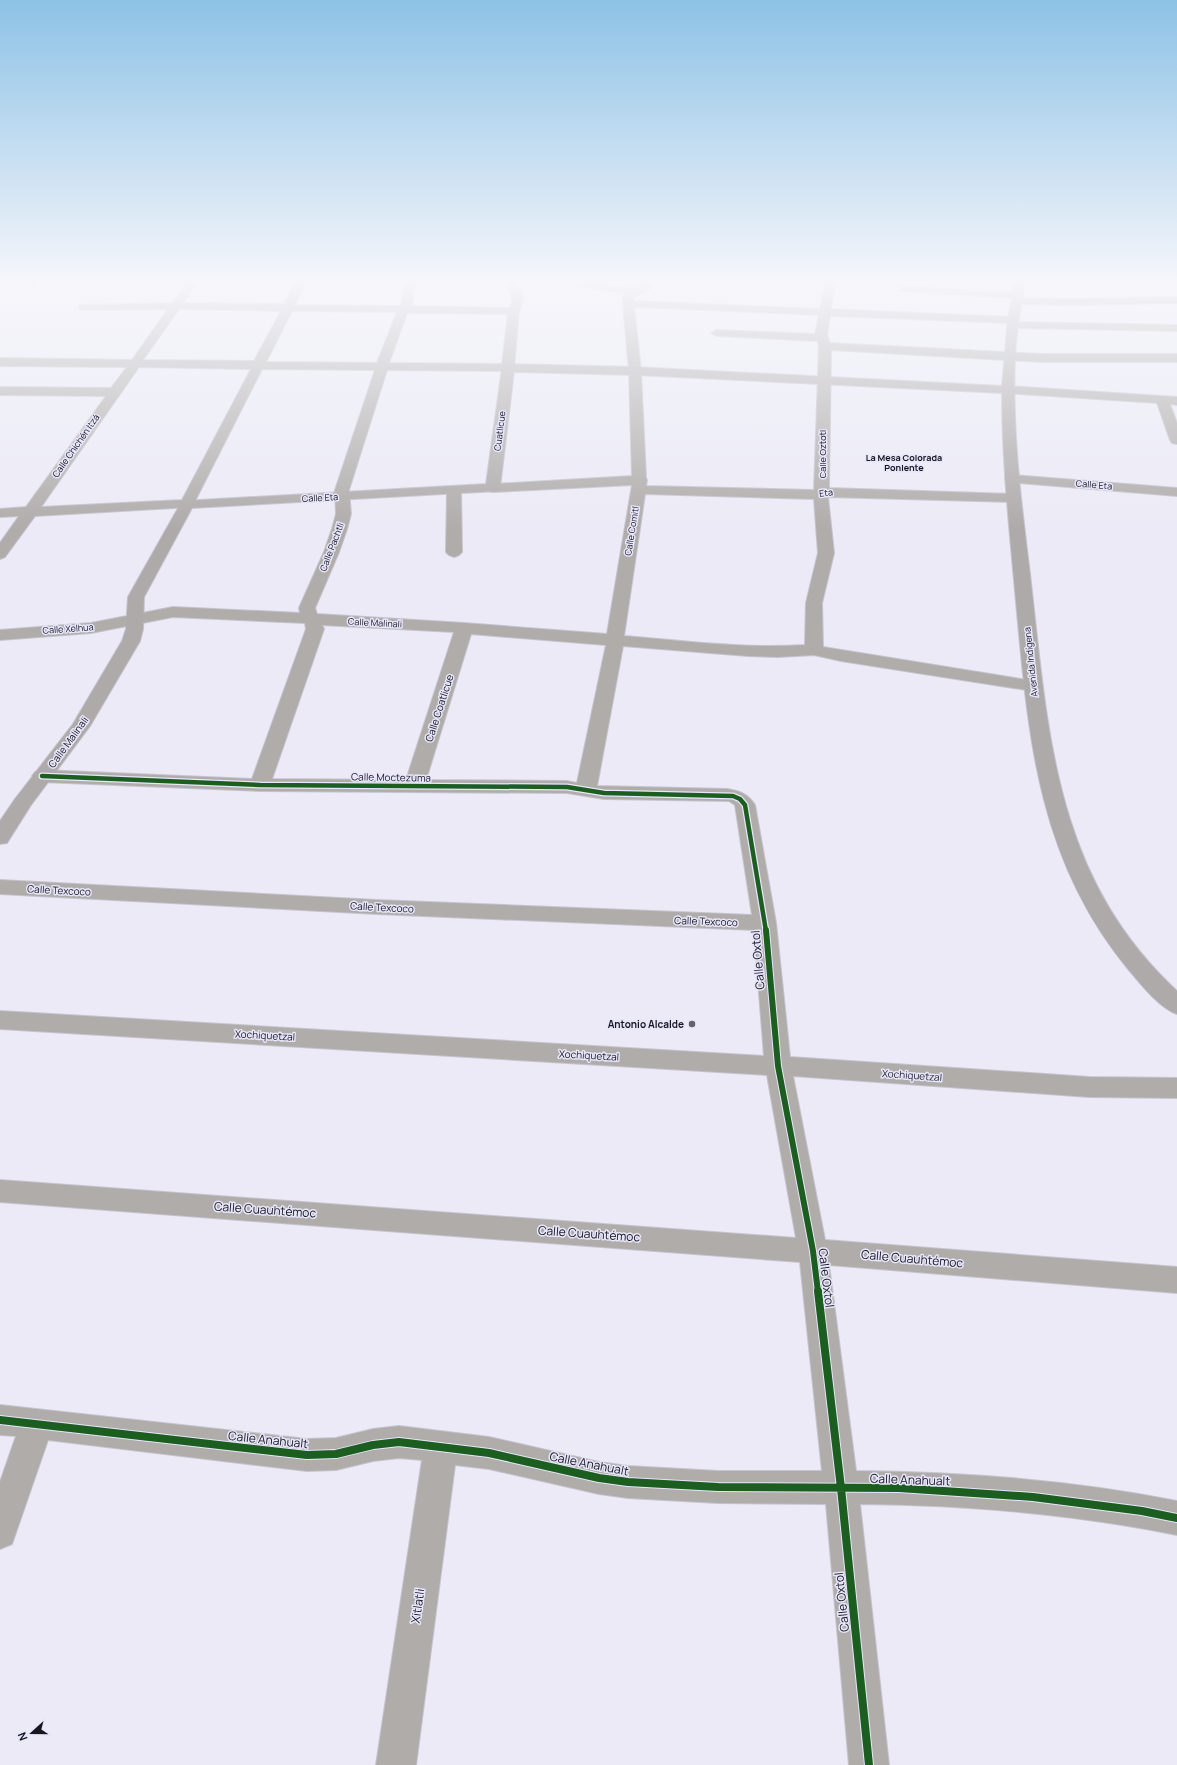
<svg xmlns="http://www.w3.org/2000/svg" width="1177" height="1765" font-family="Manrope,sans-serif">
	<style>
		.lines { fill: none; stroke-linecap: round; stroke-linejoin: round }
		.street-casing { stroke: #c5c4cf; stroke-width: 2 }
		.secondary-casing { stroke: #c5c4cf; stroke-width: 2 }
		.street { fill: #afacaa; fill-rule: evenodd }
		.secondary { fill: #aeaaaa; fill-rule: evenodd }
		.cycleway-far2-casing { stroke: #e7e6fa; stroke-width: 7 }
		.cycleway-far1-casing { stroke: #e7e6fa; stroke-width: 8 }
		.cycleway-casing { stroke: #e7e6fa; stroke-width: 10 }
		.cycleway-far2 { stroke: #1b5e20; stroke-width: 4.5 }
		.cycleway-far1 { stroke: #1b5e20; stroke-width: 6 }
		.cycleway { stroke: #1b5e20; stroke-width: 8 }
		.poi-dot { fill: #61606b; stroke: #e7e6fa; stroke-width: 1.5 }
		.labels { text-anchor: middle; stroke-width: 3; stroke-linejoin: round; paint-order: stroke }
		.far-street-label { font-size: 9px; fill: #161520; stroke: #e7e6fa }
		.far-neighbourhood-label { font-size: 9px; font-weight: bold; fill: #161520; stroke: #e7e6fa }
		.street-label { font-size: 10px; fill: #161520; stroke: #e7e6fa }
		.poi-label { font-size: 10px; font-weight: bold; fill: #161520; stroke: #e7e6fa; text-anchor: end }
		.near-street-label { font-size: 12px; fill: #161520; stroke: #e7e6fa }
	</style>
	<rect width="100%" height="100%" fill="#ebeaf6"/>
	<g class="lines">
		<defs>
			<path id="street" d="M21 282H35L36 284 31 287Z
				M188 282H198L183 303 284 304 296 282H306L295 305 401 306 405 282H415L412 306 510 308C515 293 508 295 506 282H516L517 287 522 293 523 300 519 311 514 368 512 371 387 370 349 490 351 514 347 529 339 552 315 608 317 614 464 623 607 634 632 485 493 492 488 491 486 488 488 485 493 484 632 476 629 371 623 304V297L626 294 572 285 567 282H594L635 289 645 282H656L650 289 633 298 634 301 820 309 825 282H835L831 309 1013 317 1017 318 1018 320 1017 322 1177 325V331L1013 328 1009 327 1007 325 1009 323 830 316 827 335 830 343 1042 354H1177V362H1042L831 350 829 488 1013 494 1018 495 1020 498 1018 501 1013 502 828 497 834 553 822 603 823 647 1033 681 1039 682 1042 686 1039 690 1033 691 841 661 814 655 778 657 748 656 623 646 597 786 727 789C740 791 748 794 755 805L776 923 790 1057 1089 1077 1177 1078V1098L1089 1097 793 1076 825 1240 1177 1267V1293L829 1265 856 1471C963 1472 1072 1480 1177 1501V1535C1074 1514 965 1505 860 1504L889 1765H849L826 1504 718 1503 628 1498 599 1494 489 1469 455 1465 416 1765H376L422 1460 399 1458 373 1461 336 1470 307 1471 48 1440 12 1544 0 1549V1482L16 1436 0 1435V1405L307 1439 336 1438 373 1429 399 1426 489 1437 599 1462 628 1466 718 1471H822L800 1262 0 1202V1180L796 1238 767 1075 0 1029V1011L764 1056 754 930 377 914 0 894V880L377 900 752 915 735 805 729 801 604 799 567 793 260 791 42 782 35 780 32 776 35 772 42 770 252 779 306 629 305 623 173 617 91 633 0 640V630L91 623 173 607 300 613 299 608 324 552 332 529 336 514 335 490 375 370 262 369 192 507 35 516 5 557 0 559V543L19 516 0 517V509L26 507 106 396 0 395V387L111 388 127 367 0 366V358L132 360 168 309 84 310 80 309 79 307 80 305 173 303ZM634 307 819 315 815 334 717 330 711 333 717 336 818 341 819 346 814 490 646 486 647 480 646 478 641 371ZM179 309 281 311 254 361 143 360ZM292 311 397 312 377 363 266 362ZM407 313 508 314 502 364 389 363ZM139 367 251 369 182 500 41 507ZM645 494 814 499 818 553 806 603 805 645C745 649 685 641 624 636ZM322 625 454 632 406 780 272 779 324 629ZM471 634 606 645 577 783 567 781 426 780Z
				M903 286 1017 292 1022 295 1018 298 1073 299 1177 297V303L1073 305 1016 304 1011 301 1015 298 899 291 898 289Z
				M1008 386 1177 397V405L1170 404 1177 423V444L1172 443 1170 440 1157 403 1004 393 1002 390 1004 387Z
				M1012 475 1177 488V496L1007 482 1005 479 1007 476Z
				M454 486 459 487 461 490 462 552 459 555 454 557 449 555 446 552 447 490 449 487Z"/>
			<path id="secondary" d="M1015 282H1025C1021 307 1016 332 1015 357 1012 429 1021 502 1030 574 1048 730 1053 876 1177 991V1014C1159 1008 1140 983 1128 969 1035 856 1028 730 1015 591 1009 525 1002 460 1002 393L635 375 514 372 500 488 498 491 192 508 144 597 143 629 140 641 90 726 31 805 7 843 0 844V821L15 799 73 724 122 641 126 629 128 597 182 501 486 484 502 368 504 365 508 364 635 367 1002 386 1008 318Z"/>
		</defs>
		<use href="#street" class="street-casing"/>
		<use href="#secondary" class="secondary-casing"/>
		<use href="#street" class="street"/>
		<use href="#secondary" class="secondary"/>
		<defs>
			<path id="cycleway-far2" d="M42 776 260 785 567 787 604 793 733 796 740 799 745 805 766 931"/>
			<path id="cycleway-far1" d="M766 930 778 1066 813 1251 818 1292"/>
			<path id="cycleway" d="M818 1291 841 1488 869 1765
				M0 1420 307 1455 336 1454 373 1445 399 1442 489 1453 599 1478 628 1482 718 1487 899 1488 1033 1497 1142 1511 1177 1518"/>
		</defs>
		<use href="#cycleway-far2" class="cycleway-far2-casing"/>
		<use href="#cycleway-far1" class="cycleway-far1-casing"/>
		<use href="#cycleway" class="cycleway-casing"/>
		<use href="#cycleway-far2" class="cycleway-far2"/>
		<use href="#cycleway-far1" class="cycleway-far1"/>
		<use href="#cycleway" class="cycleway"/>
	</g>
	<linearGradient id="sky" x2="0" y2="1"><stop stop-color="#8dc2e6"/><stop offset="0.53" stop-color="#f6f6fb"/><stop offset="1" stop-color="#f6f6fb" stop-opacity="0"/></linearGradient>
	<rect width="1177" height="530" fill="url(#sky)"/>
	<circle class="poi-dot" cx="692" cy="1024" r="4"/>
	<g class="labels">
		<g class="far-street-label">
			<text transform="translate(500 431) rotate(-83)" y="3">Cuatlicue</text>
			<text transform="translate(76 446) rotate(-55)" y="3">Calle Chichén Itzá</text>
			<text transform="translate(823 454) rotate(-90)" y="3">Calle Oztotl</text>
			<text transform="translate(1094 485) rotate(5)" y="3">Calle Eta</text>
			<text transform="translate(826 493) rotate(-6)" y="3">Eta</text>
			<text transform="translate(320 498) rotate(-3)" y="3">Calle Eta</text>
			<text transform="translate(632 531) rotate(-81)" y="3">Calle Comitl</text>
			<text transform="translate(332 547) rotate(-69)" y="3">Calle Pachtli</text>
			<text transform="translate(375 623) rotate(3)" y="3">Calle Malinali</text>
			<text transform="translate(68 629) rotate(-4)" y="3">Calle Xelhua</text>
			<text transform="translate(1031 662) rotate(-96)" y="3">Avenida Indígena</text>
		</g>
		<g class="far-neighbourhood-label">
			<text x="904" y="461">La Mesa Colorada<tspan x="904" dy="10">Poniente</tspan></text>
		</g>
		<g class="street-label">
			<text transform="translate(439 708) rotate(-72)" y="4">Calle Coatlicue</text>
			<text transform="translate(68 742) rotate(-54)" y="4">Calle Malinali</text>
			<text transform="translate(391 777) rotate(1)" y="4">Calle Moctezuma</text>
			<text transform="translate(59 890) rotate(3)" y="4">Calle Texcoco</text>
			<text transform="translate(382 907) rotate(3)" y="4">Calle Texcoco</text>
			<text transform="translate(706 921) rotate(2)" y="4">Calle Texcoco</text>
			<text transform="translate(265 1035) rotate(3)" y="4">Xochiquetzal</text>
			<text transform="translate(589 1055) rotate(3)" y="4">Xochiquetzal</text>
			<text transform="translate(912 1075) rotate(4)" y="4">Xochiquetzal</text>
		</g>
		<g class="poi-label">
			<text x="684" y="1028">Antonio Alcalde</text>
		</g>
		<g class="near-street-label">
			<text transform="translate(758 960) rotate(-95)" y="4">Calle Oxtol</text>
			<text transform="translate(265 1210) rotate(4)" y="4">Calle Cuauhtémoc</text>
			<text transform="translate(589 1234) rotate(4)" y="4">Calle Cuauhtémoc</text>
			<text transform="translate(912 1259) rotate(5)" y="4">Calle Cuauhtémoc</text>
			<text transform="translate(826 1278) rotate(83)" y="4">Calle Oxtol</text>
			<text transform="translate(268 1440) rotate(6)" y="4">Calle Anahualt</text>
			<text transform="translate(589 1464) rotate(11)" y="4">Calle Anahualt</text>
			<text transform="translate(910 1480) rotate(2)" y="4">Calle Anahualt</text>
			<text transform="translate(842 1602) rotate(-96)" y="4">Calle Oxtol</text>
			<text transform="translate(418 1606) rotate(-82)" y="4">Xitlatli</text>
		</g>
	</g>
	<g transform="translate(32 1733) rotate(249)" stroke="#e7e6fa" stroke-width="3" paint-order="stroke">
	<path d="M0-3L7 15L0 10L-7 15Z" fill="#161520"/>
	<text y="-6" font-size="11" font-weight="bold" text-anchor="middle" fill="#161520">N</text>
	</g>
</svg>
